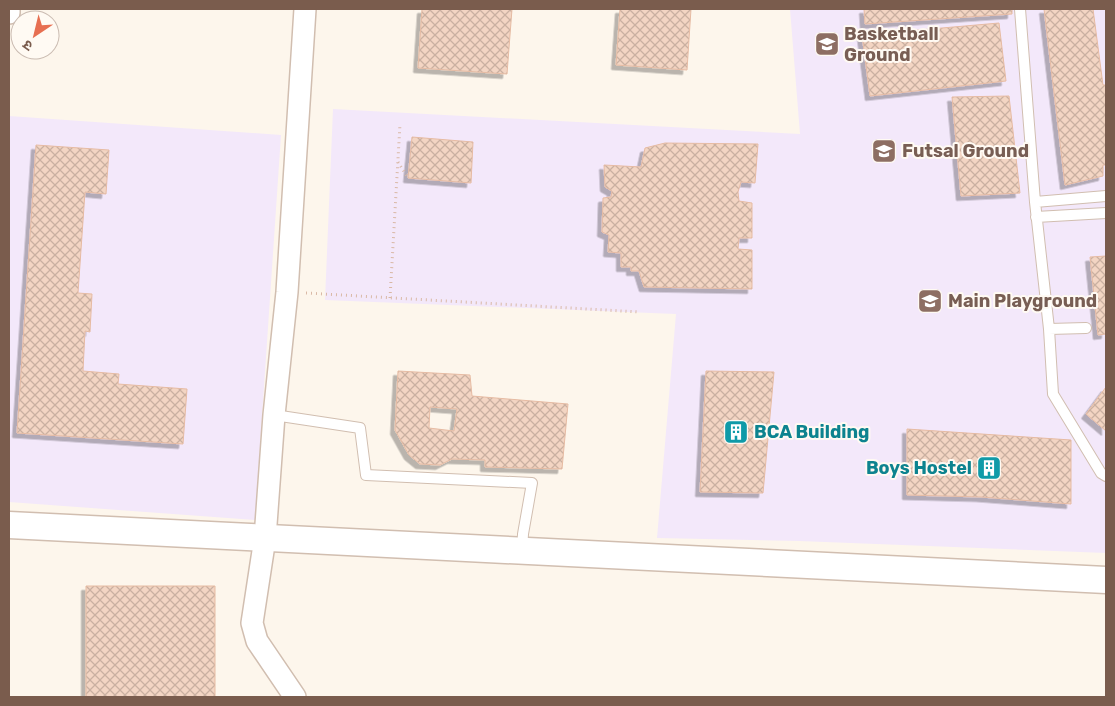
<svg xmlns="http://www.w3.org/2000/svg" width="1115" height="706" font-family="Rubik,'Noto Sans Devanagari',sans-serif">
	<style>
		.education { fill: #f3e8fa }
		.building { fill: url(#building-cross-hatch); stroke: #e6bba3; fill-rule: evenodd; filter: url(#shadow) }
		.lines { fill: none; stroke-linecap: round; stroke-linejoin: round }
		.service-casing { stroke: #d1beb0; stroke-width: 12 }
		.minor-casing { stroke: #d1beb0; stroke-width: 24 }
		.tertiary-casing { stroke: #d1beb0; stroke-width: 29 }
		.path { stroke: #d9b8a5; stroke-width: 3; stroke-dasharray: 1 4; stroke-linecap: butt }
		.service { stroke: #fff; stroke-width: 10 }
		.minor { stroke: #fff; stroke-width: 21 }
		.tertiary { stroke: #fff; stroke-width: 26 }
		.labels { text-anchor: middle; stroke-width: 4; stroke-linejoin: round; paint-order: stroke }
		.education-label { font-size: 18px; font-weight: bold; fill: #785e54; stroke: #fffaf3; text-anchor: start }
		.culture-label { font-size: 18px; font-weight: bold; fill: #0d838f; stroke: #fffaf3; text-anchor: start }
	</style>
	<defs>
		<pattern id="building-cross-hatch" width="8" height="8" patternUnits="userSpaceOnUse" patternTransform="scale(1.25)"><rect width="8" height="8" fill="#f3d5c3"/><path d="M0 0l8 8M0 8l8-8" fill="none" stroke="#cab0a1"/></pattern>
		<filter id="shadow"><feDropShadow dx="-4.5" dy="4.5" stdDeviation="0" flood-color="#0004"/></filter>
	</defs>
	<rect width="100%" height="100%" fill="#fdf6ec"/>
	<path class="education" d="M790 9H1106V553L799 541 657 538 676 314 325 300 333 109 800 134Z
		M9 116 281 135 255 520 9 502Z"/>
	<path class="building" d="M422 9H512L507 74 418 68Z
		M620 9H691L687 70 616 65Z
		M864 9H1012V14L865 24Z
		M1044 9H1093L1103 85H1106V165H1103V176L1065 185Z
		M999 23 1006 81 870 96 862 35Z
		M1009 96 1020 193 961 196 952 97Z
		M412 137 473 142 471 183 408 178Z
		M665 143 758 144 755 183 741 182 738 192 739 201 752 203V238H739L738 249 752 250V289L644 287 639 271H631V267H621V253L608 252 609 235 602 232 603 198 611 197 612 191 605 187 604 165 641 167 645 148Z
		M36 145 109 150 106 194 85 192 78 293 92 294 90 332 85 331 83 371 119 374 118 384 187 389 183 444 17 433Z
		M1106 256V334L1098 335 1090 257Z
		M398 371 470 375 472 396 568 404 562 469 485 467V460L452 459 440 465 420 464 409 455 395 430ZM430 407 457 409 454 431 429 428Z
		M706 371 774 372 763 493 700 492Z
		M1106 387V431L1086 414Z
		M907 429 1071 440V504L981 497 907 495Z
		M86 586H215V697H86Z"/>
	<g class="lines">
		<defs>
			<path id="service" d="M1020 9 1035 202 1106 196
				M1035 202 1049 329 1053 394 1101 473 1106 476
				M1036 217 1106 213
				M1049 329 1086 328
				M274 415 360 428 366 475 532 483 523 534 522 551"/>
			<path id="minor" d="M9 13V9
				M295 697 257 641 252 623 265 538 274 415 287 292 305 9"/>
			<path id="tertiary" d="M9 525 1106 580"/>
		</defs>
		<use href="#service" class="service-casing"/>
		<use href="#minor" class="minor-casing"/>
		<use href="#tertiary" class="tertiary-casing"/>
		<path class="path" d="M398 162 408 178
			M306 293 640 312
			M390 298 400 124"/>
		<use href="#service" class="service"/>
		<use href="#minor" class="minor"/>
		<use href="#tertiary" class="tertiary"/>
	</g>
	<defs>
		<symbol id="university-square" viewBox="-11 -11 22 22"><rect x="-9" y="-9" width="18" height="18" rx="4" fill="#8d6e63" stroke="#fffaf3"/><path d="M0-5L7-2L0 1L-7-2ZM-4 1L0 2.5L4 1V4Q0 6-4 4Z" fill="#fff"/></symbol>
		<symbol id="building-square" viewBox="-11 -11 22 22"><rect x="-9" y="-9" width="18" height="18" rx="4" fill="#0f9aa8" stroke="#fffaf3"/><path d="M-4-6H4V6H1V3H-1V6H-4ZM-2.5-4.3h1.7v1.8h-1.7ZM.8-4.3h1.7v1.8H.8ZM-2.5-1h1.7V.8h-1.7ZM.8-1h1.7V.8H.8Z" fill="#fff"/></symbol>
	</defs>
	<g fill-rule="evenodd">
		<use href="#university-square" x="813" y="30" width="28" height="28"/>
		<use href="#university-square" x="870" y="137" width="28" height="28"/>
		<use href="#university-square" x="916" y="287" width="28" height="28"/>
		<use href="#building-square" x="722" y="418" width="28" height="28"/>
		<use href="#building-square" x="975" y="454" width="28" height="28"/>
	</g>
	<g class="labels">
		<g class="education-label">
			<text x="844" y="40">Basketball<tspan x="844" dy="21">Ground</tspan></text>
			<text x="902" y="157">Futsal Ground</text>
			<text x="948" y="307">Main Playground</text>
		</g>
		<g class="culture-label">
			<text x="754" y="438">BCA Building</text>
			<text x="972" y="474" text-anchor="end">Boys Hostel</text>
		</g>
	</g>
	<rect width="1115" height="706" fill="none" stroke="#7a5c4d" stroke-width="20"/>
	<g transform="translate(35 35) rotate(215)"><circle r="24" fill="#fffaf3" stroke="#cabbb1"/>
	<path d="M0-4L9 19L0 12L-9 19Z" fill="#e76f51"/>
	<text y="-8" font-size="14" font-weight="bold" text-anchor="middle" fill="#7a5c4d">उ</text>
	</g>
</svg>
